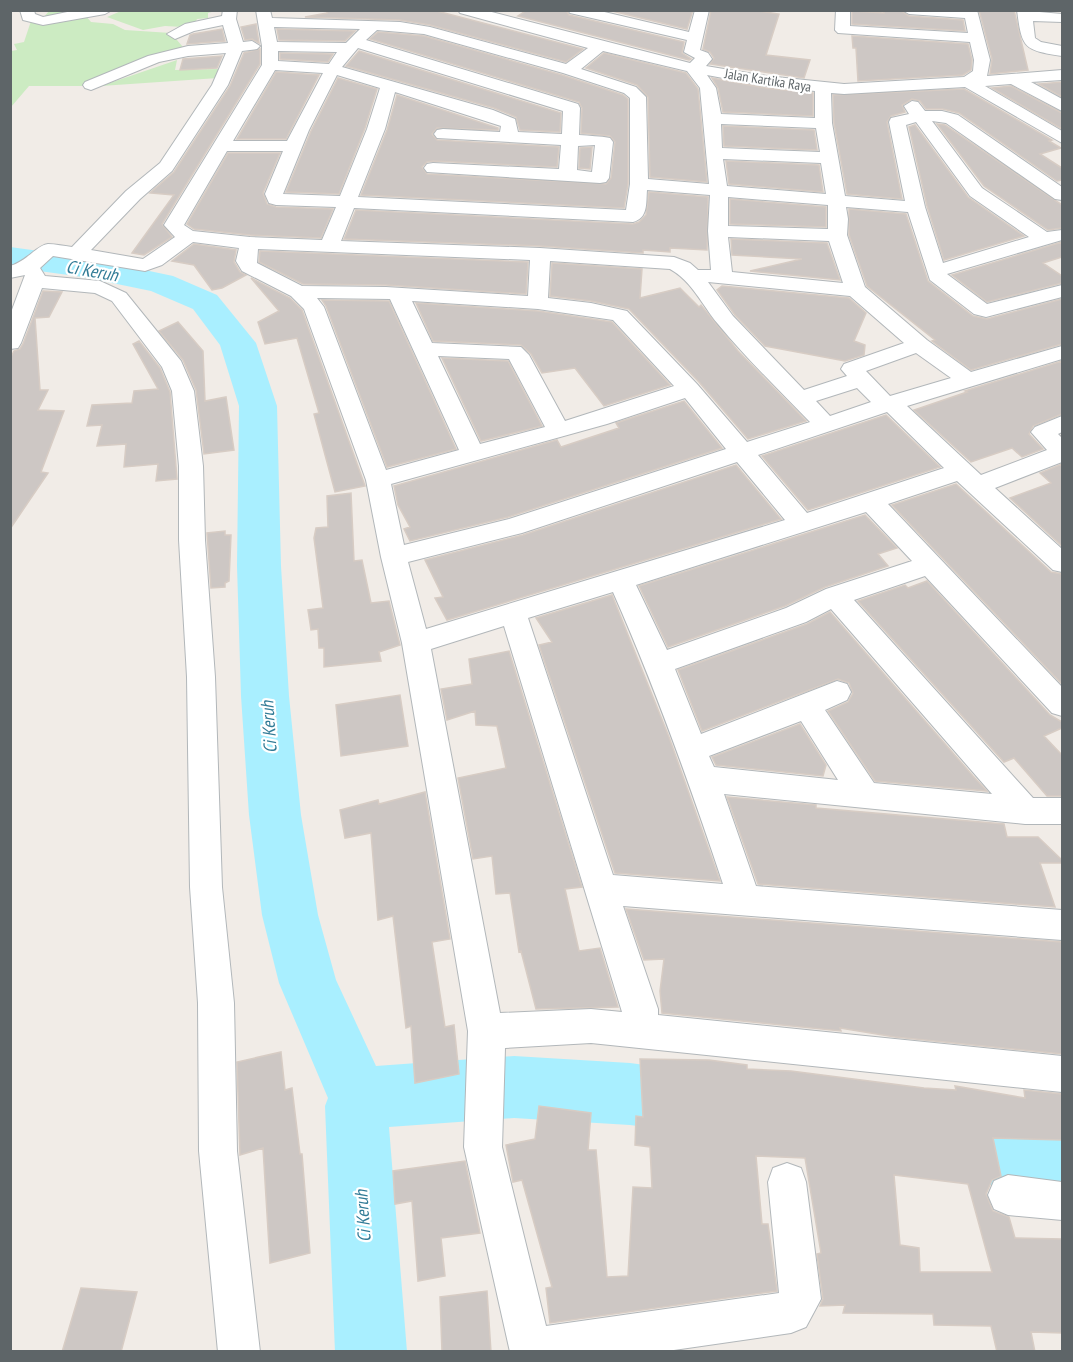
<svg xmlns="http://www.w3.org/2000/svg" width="1073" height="1362" font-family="'PT Sans Narrow',sans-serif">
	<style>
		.green { fill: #ccebc2 }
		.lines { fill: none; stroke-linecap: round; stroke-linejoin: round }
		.river { fill: #a9efff; fill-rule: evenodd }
		.building { fill: #cdc7c4; stroke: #d7ccc4; stroke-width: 1.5; fill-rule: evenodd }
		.minor-casing { stroke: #b2b7ba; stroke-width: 2 }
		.minor { fill: #fff; fill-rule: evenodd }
		.labels { text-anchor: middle; stroke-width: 4.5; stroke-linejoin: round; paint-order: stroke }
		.far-street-label { font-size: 14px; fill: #5e6568; stroke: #fff }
		.water-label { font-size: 18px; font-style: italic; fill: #317b96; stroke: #fff }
	</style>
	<rect width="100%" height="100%" fill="#f1ece7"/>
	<path class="green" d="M49 11H87L86 16 91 22 113 24 125 30 171 33 188 53 92 86H29L11 107V51L17 50 14 44 24 42 31 21 44 17Z
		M121 11H215L208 13V18L197 19 194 25 183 27 165 26 143 30 107 17Z
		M177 60 175 70 218 69V78L101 86Z"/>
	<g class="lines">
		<path class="river" d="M10 247 83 257 173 276 217 295 256 343 277 406 281 566 289 696 301 815 318 915 336 980 376 1066 514 1056 630 1063 706 1073 728 1082 737 1104 728 1126 706 1135 630 1125 514 1118 389 1127 407 1352H335L325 1106 328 1098 279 983 262 915 249 815 241 696 237 566 239 406 220 345 193 309 151 291 83 277 10 267Z
			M931 1110 1062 1134V1198L931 1174 908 1165 899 1142 908 1119Z"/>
	</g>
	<path class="building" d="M327 10H433L583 49 566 62 430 25 400 20 305 17 327 13Z
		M527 10H566L569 15 684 42 682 53 691 59 689 60 518 16Z
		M608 10H693L687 29Z
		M711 10H753L779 14 766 55 810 60 804 78 710 64 714 58 710 52 703 49Z
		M884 10H900L909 16 963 20 965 31 852 24V11L884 13Z
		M979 10H1014L1028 70 990 74 992 59Z
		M256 24 259 43 252 39 245 40 241 27Z
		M222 29 225 41 187 44 190 35 193 34Z
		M277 29 355 31 345 41 279 40Z
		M378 32 424 36 562 75 623 95 628 99V184L624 208 361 195 387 130 397 95 498 128V130L437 128 432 134 437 140 559 147 557 167 433 161 427 162 422 167 427 174 606 184 611 178 615 142 610 136 581 133 582 108 579 102 370 39Z
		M852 36 968 44 972 60 971 70 963 75 858 81 856 48H853Z
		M260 49V64L162 224 172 237 144 255 132 253 174 195 150 193 174 172 230 86 244 53Z
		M359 51 561 113 560 132 520 130 516 117 494 108 346 66Z
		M280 53 333 54 328 62 280 59Z
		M604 53 686 73 698 89 707 182 650 177 648 97 637 85 586 68Z
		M222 56 217 68 180 70 183 59Z
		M276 72 319 75 286 139H237Z
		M338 78 377 89 365 128 339 194 286 192 311 131Z
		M712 78 766 88 813 93V116L723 112 718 88Z
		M1062 82V97L1039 84Z
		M1011 86 1062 113V129L992 88Z
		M964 89 1052 140 1049 141 1061 148 1040 154 1062 168V180L1057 181 959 113 943 109H926L920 101 912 99 902 105 905 112 891 116 887 122 902 199 847 194 834 123 833 95Z
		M937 124 945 125 1062 205V228L1048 230 984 186Z
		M915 125 968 197 1024 236 944 260 927 206 909 127Z
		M723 126 814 130 817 150 724 146Z
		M592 147 590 169 579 168 580 148Z
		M228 153H280L263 193 267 204 276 207 333 209 321 238 250 235 194 229 187 224Z
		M726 161 819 165 823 192 729 184Z
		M649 192 708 197 707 250 670 248V252L643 250V253L540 246 344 239 356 210 633 224 639 222 646 215Z
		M730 199 826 207V227L730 224Z
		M849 209 906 214 928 281 973 316 987 319 1062 299V344L971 370 932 341 935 340 867 286 849 235Z
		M731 239 827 243 840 280 750 271 802 259 732 255Z
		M1062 242V257L1043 263 1062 276V283L987 302 952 275Z
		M194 244 236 250 234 262 240 272 246 275 222 288 212 290 194 265 172 261Z
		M260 251 528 262 526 294 386 285 303 284 259 262Z
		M552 263 642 269 640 298 680 288 699 307 701 305 738 351 806 421 748 439 699 382 629 309 591 301 550 296Z
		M251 278 290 298 302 310 365 486 335 492 314 414 319 413 297 338 265 344 258 322 279 311Z
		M722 286 849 298 866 313 854 341 865 345 864 355 845 361 765 346 735 315 717 290Z
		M43 291 62 292 49 317 35 318 40 390H48L38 410 64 411 41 472 48 473 10 529V359L14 351 20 349 23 344Z
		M322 300 389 301 456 449 387 467 326 306Z
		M416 303 538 311 612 322 670 385 604 406 575 368 542 373 531 354 521 345 433 341Z
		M178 322 203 351 205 401 226 397 234 450 204 454 196 390 183 360 159 331Z
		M139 341 160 368 170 392 177 479 156 481 158 464 124 467 126 444 97 446 102 425 87 426 92 405 132 403 134 391 158 389 133 344Z
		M442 358 508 361 542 426 481 441Z
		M1062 361V414L1033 426 1029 434 1043 449 1022 457 1012 448 971 462 914 410 967 392 965 391Z
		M684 401 722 448 508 517 410 541 404 529 410 527 398 505 394 486 557 440 561 447 619 428 616 423Z
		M886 415 940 467 808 510 762 456Z
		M1062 464V546L1010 498 1051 483 1040 473Z
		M736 465 781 519 447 620 435 598 443 597 425 560 523 535Z
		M956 484 1051 572 1062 574V684L892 505Z
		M351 493 354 561 362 560 371 603 389 601 400 645 379 652 381 661 324 667V648H319L318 629 311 630 308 610 323 608 314 538 316 528 328 527 327 496Z
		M865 515 897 548 878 554 888 566 825 587 785 606 668 647 639 586Z
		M225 531V535H231L229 581 225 583V587L211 588 207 533Z
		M927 581 1050 715 1062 722V728L1044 736 1062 755V796H1047L1014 758 1004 762 858 601 905 585 908 588Z
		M612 595 669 737 720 881 615 873 539 645 552 642 536 618Z
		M830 612 973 776 987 791 875 781 828 711 848 702 853 693 849 683 838 679 702 731 678 670 807 624Z
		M509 651 582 887 565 889 579 951 600 948 618 1007 536 1009 521 951 519 952 510 893 496 894 492 856 473 859 458 778 506 768 497 726 476 725 475 711 447 720 441 689 472 684 469 659Z
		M400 695 408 746 341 756 336 705Z
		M800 724 826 765 823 776 716 765 712 757Z
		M425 792 450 939 432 942 445 1027 454 1025 459 1074 415 1083 411 1026 406 1028 393 916 378 920 371 833 345 838 340 810 378 800 379 804Z
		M727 797 816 805V808L1004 824 1007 837H1038L1062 860V863H1040L1055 907 758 884Z
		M626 909 1062 942V1054L895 1037 840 1028 841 1031 662 1013 660 991 664 959 644 960Z
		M281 1052 285 1090 292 1088 300 1154H302L310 1253 270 1263 263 1148 240 1155 237 1062Z
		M640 1059 709 1060 747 1065V1069L791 1071 924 1088 956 1090 955 1086 1025 1098 1024 1090 1062 1094V1140L993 1138 1001 1176 992 1180 986 1194 993 1211 1009 1217 1015 1238 1062 1239V1333L1031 1332 1035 1352H997L991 1326 934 1325 933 1314 843 1313 845 1305 820 1306 823 1299 817 1254 821 1253 805 1158 756 1156 762 1224H768L777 1291 550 1323 546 1288 552 1287 522 1180 513 1182 506 1145 535 1139 539 1106 591 1113 588 1150H596L607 1277 628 1276 633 1187 652 1188 650 1147 635 1145 636 1116 643 1117ZM894 1175 968 1184 992 1272H920L919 1248 900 1245Z
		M465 1161 480 1233 441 1238 445 1276 418 1281 412 1201 395 1204 393 1171Z
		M81 1288 137 1292 121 1352H62Z
		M487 1291 491 1352H442L440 1297Z"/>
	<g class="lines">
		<defs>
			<path id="minor" d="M20 10H34L35 14 43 17 77 10H112L105 14 43 25 23 20Z
				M223 10H237L236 19 243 42 252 41 260 46 257 49 242 51 228 85 172 171 140 199 91 250 143 259 175 237 164 225 262 65V46L256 10H270L272 18 400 22 430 27 566 64 588 48 460 13 458 10H484L690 63 695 58 684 52 687 40 570 13 568 10H596L689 32 695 10H709L700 50 708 53 712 59 706 66 766 76 844 84 964 77 973 71 974 60 970 42 838 33 835 30 836 10H850V26L968 33 965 18 909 14 902 10H977L990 60 987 76 1062 70V80L1031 82 1062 99V111L1011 84 985 86 1062 131V143L965 87 844 94 831 93 832 123 845 196 905 201 889 122 891 118 909 114 904 106 912 101 918 102 925 111H942L958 115 1062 187V200L1055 199 946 123 932 121 982 188 1047 232 1062 230V240L947 274 987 304 1062 285V297L986 317 974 314 930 280 908 212 846 207 848 219 847 235 865 287 927 340 971 372 1062 346V359L907 406 981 475 1047 450 1031 432 1035 427 1062 416V432L1058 434 1062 438V462L995 488 1062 549V572L1053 570 957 481 888 504 1062 687V716L1052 713 925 576 854 600 1033 798H1062V824H1025L724 794 756 886 1062 910V940L623 906 658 1009V1015L1062 1056V1092L591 1043 505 1048 502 1147 546 1326 779 1293 768 1182 773 1168 787 1163 801 1168 806 1182 821 1299 806 1327 791 1333 660 1352H510L464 1147 468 1031 402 643 381 557 366 480 304 309 291 296 242 271 236 261 239 248 193 242 162 265 145 271 53 256 40 268 45 276 100 281 126 293 181 361 194 391 203 466 205 540 215 677 222 887 234 1003 237 1151 260 1352H218L199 1151 198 1003 190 887 187 677 179 540V466L172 391 162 367 112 301 95 293 42 288 21 343 18 348 10 349V315L25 275 10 278V266C26 262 37 245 48 244 55 244 64 246 72 247L126 191 160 163 212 85 226 53 188 56 159 62 91 90 85 88 83 85 85 82 148 56 188 46 228 43 223 25 194 31 175 39 167 34 185 24 222 16ZM274 27 360 29 346 43 277 42ZM377 30 424 34 563 73 624 93 630 98V184L626 210 358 197 385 129 395 92 501 126 500 132 443 129 437 130 434 134 437 138 561 145 559 169 433 163 427 164 424 168 427 172 600 183 606 182 609 178 613 142 610 138C600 136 590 136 579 135L580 108 578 104 366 40ZM358 48 563 111 562 134 518 132 515 119 493 110 342 67ZM278 51 337 52 329 64 278 61ZM603 51 687 71 700 88 709 184 648 179 646 97 636 87 581 69ZM275 70 323 73 287 141H233ZM337 75 380 88 367 129 340 196 283 194 309 130ZM707 75 766 86 815 91V118L721 114 716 88ZM916 122 970 196 1029 237 943 263 925 207 906 125ZM721 124 816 128 820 152 722 148ZM595 145 592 172 577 170 578 146ZM227 151H283L265 194 269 203 276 205 336 207 322 240 250 237 193 231 184 225ZM723 159 821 163 826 194 727 186ZM647 190 710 195 708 231 711 270H698L690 263 674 257 540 248 341 241 354 208 633 222C648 218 646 204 647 190ZM728 197 828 205V229L728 226ZM728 237 829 241 843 283 732 272ZM258 249 530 260 528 296 386 287 302 286 257 263ZM550 261 670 269C692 281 702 305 718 324 746 358 779 390 810 422L747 442 697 384 627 311 591 303 548 298ZM708 282 850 296 904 343 844 364 841 369 847 376 804 390 733 316ZM317 298 390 299 459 450 386 470 324 307ZM412 301 538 309 613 320 674 386 565 421 529 355 521 347 432 343ZM916 353 951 378 890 396 866 371ZM438 356 509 359 545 427 480 444ZM857 388 871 402 830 416 816 401ZM685 398 726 449 509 519 404 545 391 484 607 424ZM887 412 944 468 807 513 758 455ZM737 462 785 520 426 629 408 562 522 533ZM866 512 912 561 826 589 786 608 667 650 636 585ZM613 592C655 687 690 785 723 884L613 875 528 618ZM831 609 992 794 874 783 825 710 847 700 851 692 847 684 837 681 701 734 675 669 806 622ZM504 626 622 1012 591 1009 500 1013 431 649ZM801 721 838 780 714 767 709 756Z
				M1017 10 1062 14V22L1033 21 1035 38 1041 42 1062 46V56C1024 50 1022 49 1017 10Z
				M1008 1175 1062 1182V1220L1008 1215 994 1209 988 1195 994 1181Z"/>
		</defs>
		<use href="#minor" class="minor-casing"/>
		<use href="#minor" class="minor"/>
	</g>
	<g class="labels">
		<g class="far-street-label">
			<text transform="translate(768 80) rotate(9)" y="5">Jalan Kartika Raya</text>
		</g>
		<g class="water-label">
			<text transform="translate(92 271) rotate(10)" y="6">Ci Keruh</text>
			<text transform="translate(269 727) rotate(-94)" y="6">Ci Keruh</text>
			<text transform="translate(363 1216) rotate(-94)" y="6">Ci Keruh</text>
		</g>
	</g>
	<rect width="1073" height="1362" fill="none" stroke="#5e6568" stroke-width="24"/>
</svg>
